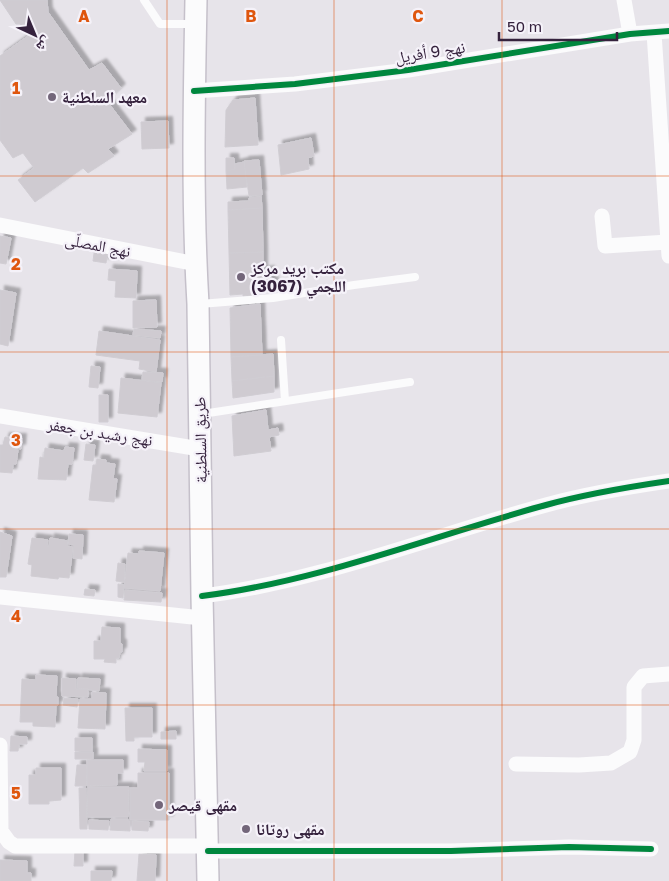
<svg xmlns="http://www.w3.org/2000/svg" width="669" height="881" font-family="'Golos Text','Noto Naskh Arabic',sans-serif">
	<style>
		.building { fill: #cfcbd1; stroke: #d0cdd3; filter: url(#shadow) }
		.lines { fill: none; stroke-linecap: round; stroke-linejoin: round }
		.secondary-casing { stroke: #c5c0ca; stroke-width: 24 }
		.lane { stroke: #fbfbfc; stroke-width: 8 }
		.street { stroke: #fbfbfc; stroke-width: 15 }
		.secondary { stroke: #fbfbfc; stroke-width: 21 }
		.cycleway-casing { stroke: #f5f2f9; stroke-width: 9 }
		.cycleway { stroke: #00873e; stroke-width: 6 }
		.grid { fill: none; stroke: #df560e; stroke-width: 1; stroke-opacity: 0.55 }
		.poi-dot { fill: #73667a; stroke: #f5f2f9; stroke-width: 2 }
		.labels { text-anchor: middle; stroke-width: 4.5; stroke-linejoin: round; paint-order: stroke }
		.street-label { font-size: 16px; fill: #35223d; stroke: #f5f2f9 }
		.poi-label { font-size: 16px; font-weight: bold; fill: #35223d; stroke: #f5f2f9; text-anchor: start }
		.grid-label { font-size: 16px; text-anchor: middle; font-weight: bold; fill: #df560e; stroke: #f5f2f9; stroke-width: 4.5; stroke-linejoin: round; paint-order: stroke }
	</style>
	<defs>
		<filter id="shadow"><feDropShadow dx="4.5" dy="-4.5" stdDeviation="1" flood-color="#0004"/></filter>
	</defs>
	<rect width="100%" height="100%" fill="#e7e4ea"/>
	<path class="building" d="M0 0H47L48 12 89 70 102 63 121 88 107 101 132 134 108 149 114 156 88 173 83 168 35 202 18 180 34 168 23 153 13 158 0 140V56L28 36 20 24H16Z
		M255 98 258 145 225 147 226 110 233 100Z
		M168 121 169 148 142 149 141 122Z
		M311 138 314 156 308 158 309 169 281 175 278 145Z
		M226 158H234L235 169 226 171Z
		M259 160 262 195 249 196 244 161Z
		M244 162 247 187 227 189 226 171 235 169V164Z
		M261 196 262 208 228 210V202L249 201V198Z
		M262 208 263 252 229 253 228 210Z
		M0 236 11 238 6 264 0 263Z
		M95 246 108 248 106 263 93 261Z
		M263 252V271L270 270 271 281H274L273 291 252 293V295L243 296V294L230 295 229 253Z
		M109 269 137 271 136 298 115 297 116 281 108 280Z
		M0 290 16 293 8 346 0 344Z
		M156 300 157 327 133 328V301Z
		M260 304 262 355 231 357 230 308Z
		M134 329 161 331 160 338 133 335Z
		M99 331 160 340 156 372 139 369 140 361 96 355Z
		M273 354 274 376 232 381 231 357Z
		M91 366 100 367 98 388 89 387Z
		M143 372 163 373 162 382 142 380Z
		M274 376V392L233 398 232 381Z
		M121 378 161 383 157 417 118 413Z
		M99 395H108V422H99Z
		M266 410 268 430 278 428 279 435 269 437 271 451 234 456 232 416Z
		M5 437 15 438 13 449 18 450 16 464H13L12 473 0 472V445H3Z
		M15 438H22L21 449 14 448Z
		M86 444 95 445 93 461 84 460Z
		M65 447 74 448 72 464H68L66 480 38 479 40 457 44 458 45 448 64 451Z
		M97 459 106 460V463L115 464 113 479H117L114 502 89 500 93 465H96Z
		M0 532 12 536 6 577H0Z
		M69 534 83 535 82 559 73 558 74 545 68 544Z
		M32 538 48 540 47 546H49L50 538 68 541 67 546 73 547 69 578 59 577 58 579 31 576 32 565 28 564Z
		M139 551 164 553 160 591 124 588 128 553 139 554Z
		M118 563 125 564 124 582 116 581Z
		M118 584 124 585 123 598 118 597Z
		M85 589 95 590 94 596 84 595Z
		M125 590 162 593 161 602 124 600Z
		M102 627 120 628V643L122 644V652H120L119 658H116V663L104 662 105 659H94V641H101Z
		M36 675 57 676 56 697H58V705H56L55 727 33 726V722H20L22 679 36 680Z
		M62 678 76 679V689H88V697L62 696Z
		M78 678 100 679 99 691 77 688Z
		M92 692 106 693 105 729 78 728 80 699H92Z
		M64 698 78 699 77 707 63 705Z
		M125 708H152V737H134V741H126Z
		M176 731V739H161V732Z
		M11 736 27 737V744H19L18 751H10Z
		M75 738H92V751H75Z
		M138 749 167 750V771H144L145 762H138Z
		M75 752H93V759H75Z
		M87 760H123V773H117V785L87 786Z
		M77 765H87L86 786H75Z
		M36 768H61V800L49 801V804H29V775H36Z
		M138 773H169V820H130V788H138Z
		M88 787H129L128 817H87Z
		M79 788H86L87 829H80Z
		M111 819H128V821H130V831L110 830Z
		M89 820 109 821 108 830 89 829Z
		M132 821 149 822 148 831 132 830Z
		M75 850H83V866H74Z
		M139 854 156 855 155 881H137Z
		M0 860 27 861V873H31V881H0Z
		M91 871H112L111 881H91Z"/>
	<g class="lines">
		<defs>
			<path id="secondary" d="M196 0C194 101 192 203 198 304L202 596 208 881"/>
		</defs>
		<use href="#secondary" class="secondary-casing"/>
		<path class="lane" d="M144 0 160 24H194
			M200 304 273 298 354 285 415 277
			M281 340 285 401
			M202 414 410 382"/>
		<path class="street" d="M624 0 630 34
			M654 33 669 256
			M194 91 295 84 408 70 630 34 669 31
			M602 216 605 246 668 242
			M0 225 196 264
			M0 416 200 449
			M202 596C320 581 432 536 546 505 586 494 628 487 669 481
			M0 597 202 618
			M0 745 1 831 9 842 15 846H208
			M516 764 579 765 611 763 630 752 634 740V687L643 676 669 674
			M208 851H451L569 847 651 849"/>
		<use href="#secondary" class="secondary"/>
		<defs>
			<path id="cycleway" d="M194 91 295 84 408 70 630 34 669 31
				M202 596C320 581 432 536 546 505 586 494 628 487 669 481
				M208 851H451L569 847 651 849"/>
		</defs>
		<use href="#cycleway" class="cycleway-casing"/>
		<use href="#cycleway" class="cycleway"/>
	</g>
	<path class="grid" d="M167 0V881M334 0V881M502 0V881M0 176H669M0 352H669M0 529H669M0 705H669"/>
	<g class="poi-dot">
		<circle cx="52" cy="97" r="5"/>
		<circle cx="241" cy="277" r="5"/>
		<circle cx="159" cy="805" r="5"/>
		<circle cx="246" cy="829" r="5"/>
	</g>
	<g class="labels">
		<g class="street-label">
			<text transform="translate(430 52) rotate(-9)" y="6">نهج 9 أفريل</text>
			<text transform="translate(98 245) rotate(11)" y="6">نهج المصلّى</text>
			<text transform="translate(100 432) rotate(9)" y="6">نهج رشيد بن جعفر</text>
			<text transform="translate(200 440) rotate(-91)" y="6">طريق السلطنية</text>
		</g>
		<g class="poi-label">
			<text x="62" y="103">معهد السلطنية</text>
			<text x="251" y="274">مكتب بريد مركز<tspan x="251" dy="18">اللجمي (3067)</tspan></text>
			<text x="169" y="811">مقهى قيصر</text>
			<text x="256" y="835">مقهى روتانا</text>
		</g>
	</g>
	<g class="grid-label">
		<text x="84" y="22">A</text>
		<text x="251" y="22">B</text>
		<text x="418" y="22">C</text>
		<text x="16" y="94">1</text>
		<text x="16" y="270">2</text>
		<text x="16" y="446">3</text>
		<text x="16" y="622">4</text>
		<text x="16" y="799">5</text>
	</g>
	<g transform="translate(35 35) rotate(136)" stroke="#f5f2f9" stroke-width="4" paint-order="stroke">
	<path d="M0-4L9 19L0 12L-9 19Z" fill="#35223d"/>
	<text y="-8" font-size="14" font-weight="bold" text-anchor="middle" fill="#35223d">ش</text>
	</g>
	<path d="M499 32v8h118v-8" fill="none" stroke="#35223d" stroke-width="2.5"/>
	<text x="507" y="32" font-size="15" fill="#35223d" stroke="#f5f2f9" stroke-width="4" paint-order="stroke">50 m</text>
</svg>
